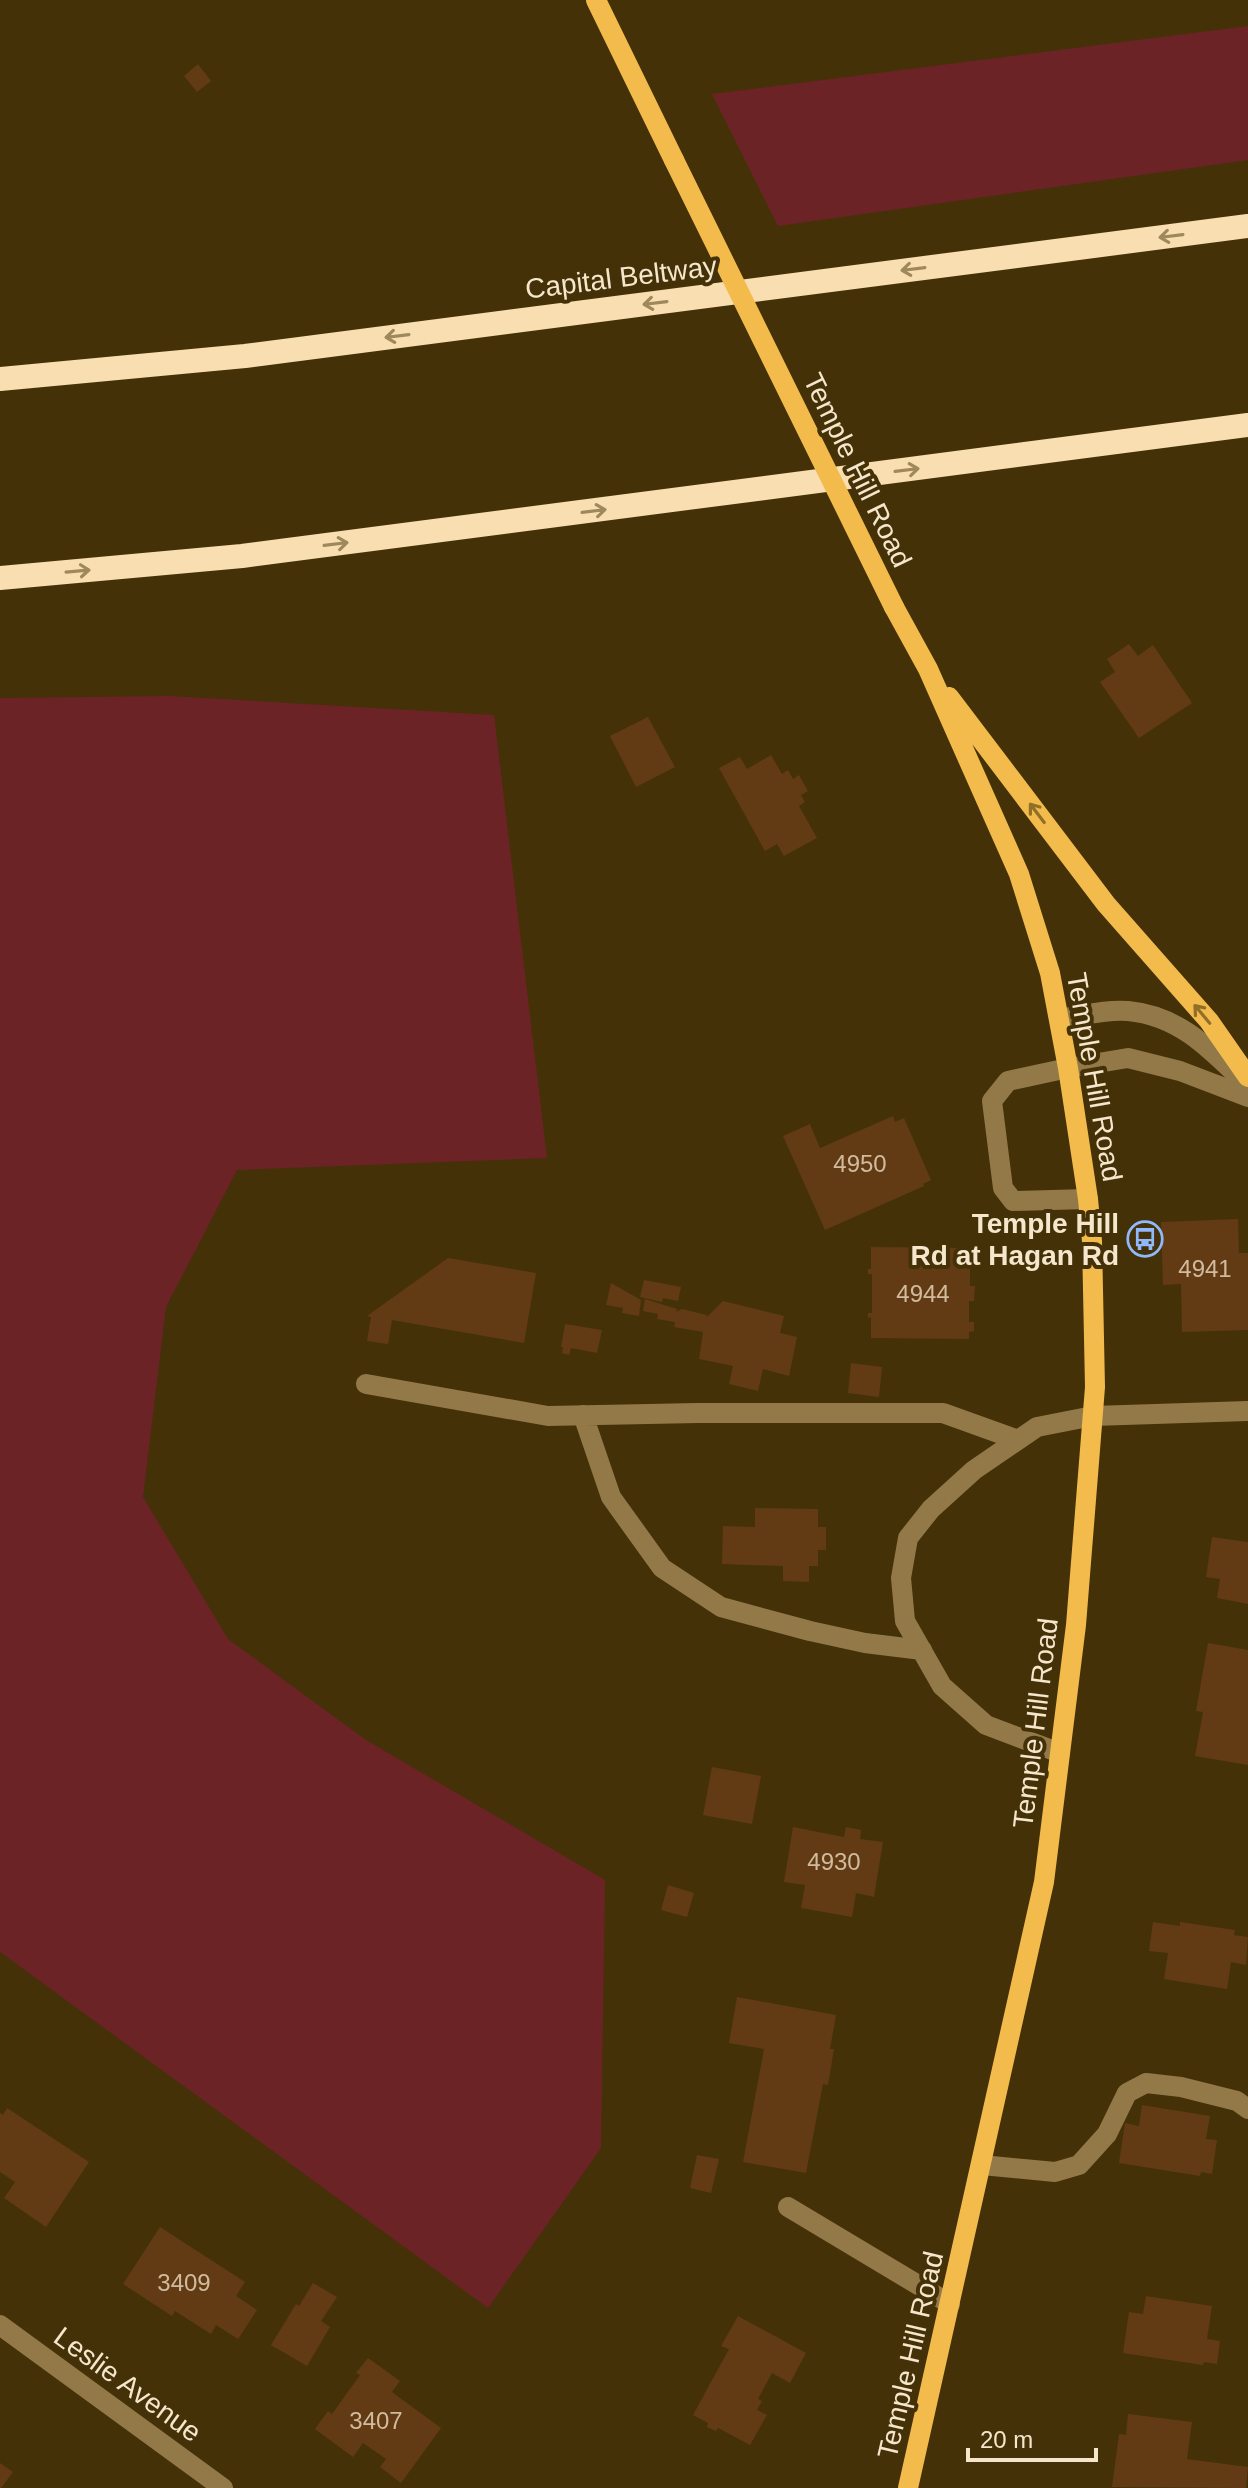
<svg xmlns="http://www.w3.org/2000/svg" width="1248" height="2488" font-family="Helvetica,sans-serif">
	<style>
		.green { fill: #6c2326 }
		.building { fill: #623b14 }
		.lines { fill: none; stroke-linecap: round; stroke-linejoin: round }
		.minor { stroke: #937948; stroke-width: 20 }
		.major { stroke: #f2bb4c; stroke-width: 20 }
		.highway { stroke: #f8deb0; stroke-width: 24 }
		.major-bridge { stroke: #f2bb4c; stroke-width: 20 }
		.oneway { stroke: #9e885c }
		.oneway2 { stroke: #926f27 }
		.labels { text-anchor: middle; stroke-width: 8; stroke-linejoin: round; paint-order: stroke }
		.number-label { font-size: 24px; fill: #d0bb9e }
		.street-label { font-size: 28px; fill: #f5e6cc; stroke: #443108 }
		.poi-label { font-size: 28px; font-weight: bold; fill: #f5e6cc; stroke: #443108; text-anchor: end }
	</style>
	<rect width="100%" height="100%" fill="#443108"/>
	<path class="green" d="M1248 26V160L778 226 712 94Z
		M170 696 494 715 547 1158 237 1170 166 1307 143 1497 228 1639 366 1740 605 1880 601 2148 488 2308 0 1952V698Z"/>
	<path class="building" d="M198 64 211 81 197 92 184 76Z
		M1129 644 1138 656 1153 645 1192 703 1139 738 1100 682 1115 672 1107 659Z
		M648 717 675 767 636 787 610 736Z
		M771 755 782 774 788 770 793 779 799 775 808 791 801 795 805 802 799 806 817 838 784 856 777 844 765 851 719 768 740 757 747 769Z
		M893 1116 895 1122 904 1118 931 1180 923 1184 924 1186 825 1230 783 1136 810 1124 820 1148Z
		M1238 1219 1239 1253H1248V1330L1182 1332 1181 1284 1163 1285 1161 1222Z
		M871 1247 970 1248V1256L975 1255V1264H970V1286H975L974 1301H969V1322H974V1331L969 1332V1339L871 1338V1317L868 1318V1313H872V1274H868V1269H871Z
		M448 1258 536 1273 524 1343 392 1320 388 1344 367 1341 371 1317 367 1316Z
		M644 1280 681 1287 678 1301 663 1298 662 1302 640 1297Z
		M611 1283 641 1300 639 1316 622 1313 623 1308 606 1305Z
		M645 1299 677 1309 676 1312 682 1309 707 1315 706 1318 723 1301 784 1316 780 1333 797 1337 789 1376 763 1369 758 1391 729 1384 733 1366 699 1359 703 1332 674 1327 675 1322 657 1319 658 1314 643 1311Z
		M565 1324 602 1330 597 1353 571 1348 569 1355 562 1353 563 1347H561Z
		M851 1363 882 1367 879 1397 848 1393Z
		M755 1508 818 1509V1527H826V1550H818V1566H809V1582L783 1581V1566L722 1564 723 1526 755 1527Z
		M1212 1537 1248 1542V1604L1217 1598 1220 1579 1206 1577Z
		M1208 1643 1248 1650V1765L1195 1756 1203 1712 1196 1711Z
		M712 1767 761 1776 752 1824 703 1815Z
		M793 1827 844 1837 846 1827 861 1830 860 1839 883 1842 874 1897 856 1893 852 1917 801 1908 805 1885 784 1882Z
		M668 1885 694 1893 687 1917 661 1910Z
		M1153 1922 1180 1926V1922L1235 1930 1234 1935 1248 1937 1246 1965 1231 1962 1227 1989 1164 1979 1168 1953 1149 1951Z
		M737 1997 836 2015 830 2049H834L828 2085 823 2084 806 2173 743 2162 764 2049 729 2043Z
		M1142 2105 1210 2116 1206 2139 1217 2140 1212 2174 1201 2172 1200 2176 1119 2163 1125 2123 1139 2126Z
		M7 2108 89 2162 46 2227 4 2198 15 2182 0 2172V2113L3 2115Z
		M697 2155 719 2159 711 2193 690 2188Z
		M160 2227 245 2282 236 2296 257 2310 238 2339 216 2325 211 2334 175 2311 172 2316 123 2284Z
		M313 2283 337 2297 321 2321 330 2327 307 2366 271 2345 296 2304 299 2306Z
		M1146 2296 1212 2306 1207 2339 1220 2341 1217 2364 1204 2362 1203 2365 1123 2353 1129 2312 1143 2314Z
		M738 2316 806 2353 790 2383 772 2373 758 2399 762 2401 757 2410 767 2415 750 2445 718 2428 716 2431 707 2427 708 2423 693 2415 729 2349 721 2346Z
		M368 2358 400 2381 392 2392 441 2428 401 2483 380 2467 386 2459 363 2443 353 2457 315 2429 328 2411 332 2414 360 2375 356 2373Z
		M1128 2414 1192 2422 1187 2459 1248 2467 1246 2488 1112 2487 1119 2434 1126 2435Z
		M0 2463 13 2472 1 2488H0Z"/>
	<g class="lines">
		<path class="minor" d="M1059 1019C1081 1016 1106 1009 1128 1011 1181 1016 1212 1051 1248 1086
			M1088 1199 1013 1201 1003 1188 992 1101 1008 1081 1068 1068 1128 1058 1180 1071 1248 1097
			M366 1384 548 1416 698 1413H943L1018 1440
			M583 1415 611 1497 662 1568 721 1607 810 1631 865 1643 922 1650
			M1060 1753 986 1725 942 1686 905 1621 901 1578 908 1538 931 1509 974 1470 1037 1427 1093 1416 1248 1411
			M982 2165 1055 2172 1079 2165 1107 2134 1127 2093 1146 2083 1181 2087 1237 2101 1248 2109
			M788 2207 950 2304
			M0 2325 223 2488"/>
		<path class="major" d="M596 0 674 160
			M894 607 928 669 1019 874 1050 973 1068 1068 1088 1199 1092 1241 1095 1387 1076 1625 1044 1882 908 2488
			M949 697 1106 904 1209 1021 1248 1077"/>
		<path class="highway" d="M0 379 245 356 1248 226
			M0 578 242 556 1248 425"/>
		<path class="major-bridge" d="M674 160 894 607"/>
	</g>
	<defs><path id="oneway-shaft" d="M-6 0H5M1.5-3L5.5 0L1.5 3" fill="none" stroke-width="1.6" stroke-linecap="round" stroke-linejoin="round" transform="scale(2)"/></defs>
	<g class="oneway">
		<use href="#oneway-shaft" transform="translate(1171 236) rotate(173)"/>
		<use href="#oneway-shaft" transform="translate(913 269) rotate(173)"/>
		<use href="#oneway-shaft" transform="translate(655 303) rotate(173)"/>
		<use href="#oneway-shaft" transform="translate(397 336) rotate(173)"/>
		<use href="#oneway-shaft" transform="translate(907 470) rotate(-7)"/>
		<use href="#oneway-shaft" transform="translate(594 511) rotate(-7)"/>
		<use href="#oneway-shaft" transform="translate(336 544) rotate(-7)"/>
		<use href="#oneway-shaft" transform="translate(78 571) rotate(-5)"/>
	</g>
	<g class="oneway2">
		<use href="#oneway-shaft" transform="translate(1037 813) rotate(-127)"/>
		<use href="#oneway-shaft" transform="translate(1202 1014) rotate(-130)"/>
	</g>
	<defs>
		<symbol id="bus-ring" viewBox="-11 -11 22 22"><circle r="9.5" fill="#443108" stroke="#91b8fd" stroke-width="1.5"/><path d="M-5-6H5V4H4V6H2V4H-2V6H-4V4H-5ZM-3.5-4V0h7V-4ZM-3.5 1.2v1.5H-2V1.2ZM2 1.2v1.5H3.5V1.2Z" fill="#91b8fd"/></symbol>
	</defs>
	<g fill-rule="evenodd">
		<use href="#bus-ring" x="1125" y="1219" width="40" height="40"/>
	</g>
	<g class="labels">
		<g class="number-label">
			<text x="860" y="1172">4950</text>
			<text x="1205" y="1277">4941</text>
			<text x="923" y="1302">4944</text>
			<text x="834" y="1870">4930</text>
			<text x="184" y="2291">3409</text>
			<text x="376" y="2429">3407</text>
		</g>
		<g class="street-label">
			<text transform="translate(621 277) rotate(-7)" y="10">Capital Beltway</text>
			<text transform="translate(858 470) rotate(64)" y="10">Temple Hill Road</text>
			<text transform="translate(1095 1077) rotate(80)" y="10">Temple Hill Road</text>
			<text transform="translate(1035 1723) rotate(-83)" y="10">Temple Hill Road</text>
			<text transform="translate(910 2355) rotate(-77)" y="10">Temple Hill Road</text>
			<text transform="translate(128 2384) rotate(36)" y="10">Leslie Avenue</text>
		</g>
		<g class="poi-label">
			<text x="1119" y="1233">Temple Hill<tspan x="1119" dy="32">Rd at Hagan Rd</tspan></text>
		</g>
	</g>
	<path d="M968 2448v12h128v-12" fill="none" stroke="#f5e6cc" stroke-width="4"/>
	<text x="980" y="2448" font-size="24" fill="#f5e6cc" stroke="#443108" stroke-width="6" paint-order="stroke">20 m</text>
</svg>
